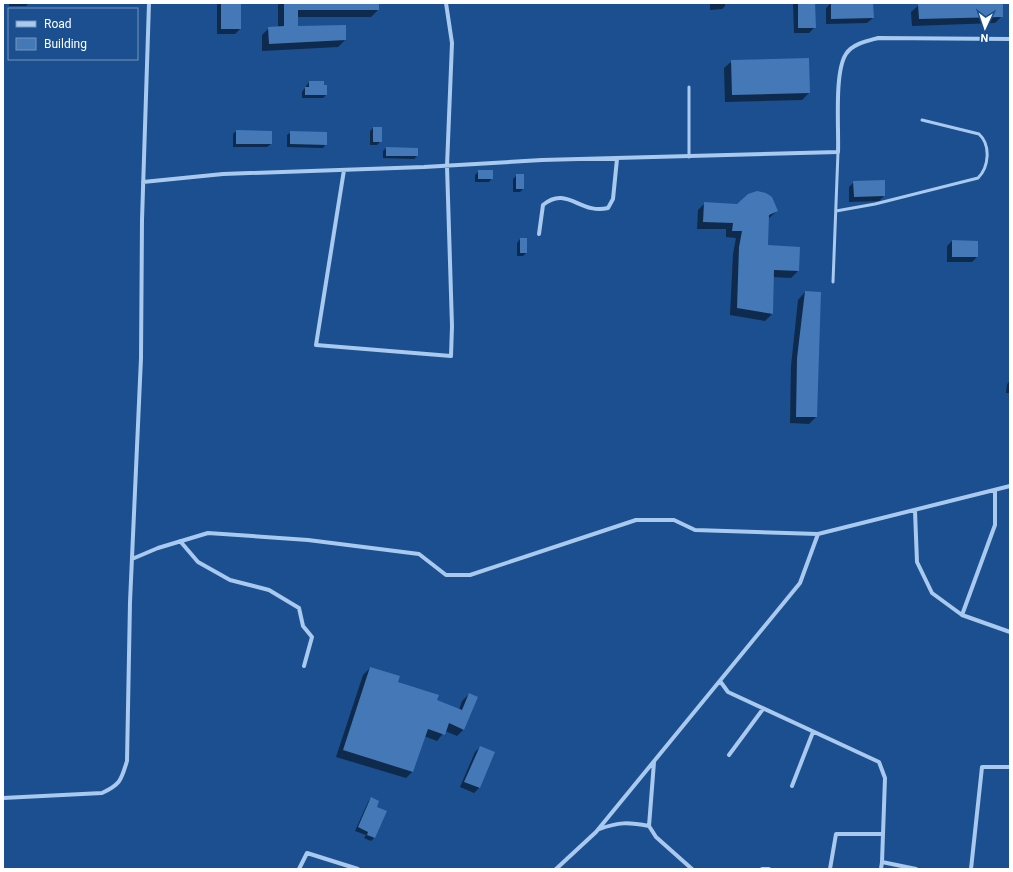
<svg xmlns="http://www.w3.org/2000/svg" width="1013" height="872" font-family="Roboto,sans-serif">
	<style>
		.shadow { fill: #0007 }
		.building { fill: #4478b7 }
		.lines { fill: none; stroke-linecap: round; stroke-linejoin: round }
		.service { stroke: #a9c9ee; stroke-width: 3 }
		.minor { stroke: #a9c9ee; stroke-width: 4 }
	</style>
	<rect width="100%" height="100%" fill="#1b4f8f"/>
	<path class="shadow" d="M9 3H29L26 6H9Z
		M219 3H240V29L235 34H217V5Z
		M280 3H378V10L371 17H297V27L345 26V40L338 47 262 51V35L269 28H278V5Z
		M710 3H725V6L722 9 710 10Z
		M793 3H814L815 27 809 33H794Z
		M831 3H872L873 18 867 23 826 24V8Z
		M1002 3V16L995 23 912 26 911 12 919 5Z
		M732 61 809 93 802 100 725 102 724 68Z
		M309 82 326 95 323 98H302V92Z
		M373 128 381 141 377 145H370V131Z
		M236 131 271 144 267 147H233V134Z
		M291 132 326 144 323 148 287 147V135Z
		M386 148 417 156 414 159 383 158V151Z
		M479 171 492 178 489 182H475V175Z
		M517 175 523 189 520 192H513V179Z
		M854 182 884 196 879 201 849 202V187Z
		M705 203 777 211 768 219 767 246 798 271 791 278 773 277 772 314 765 321 730 315 733 254 736 238 726 237V229H697L698 210Z
		M520 239 526 253 523 256H517V243Z
		M952 241 977 257 972 262H947V246Z
		M805 292 816 417 809 424 790 423 791 366 798 300Z
		M1010 381V393H1006L1007 384Z
		M370 668 436 701 459 710 462 701 469 694 464 729 457 736 445 731 437 741 424 736 412 772 406 778 336 757 363 675Z
		M480 747 494 752 479 788 474 793 460 787 475 752Z
		M371 798 375 807 385 812 374 838 371 841 364 838 366 835 355 831 368 802Z"/>
	<path class="building" d="M221 3H241V29H221Z
		M284 3H379V10H298V26L346 25V40L269 44 268 27 284 26Z
		M798 3H815L816 28H798Z
		M831 3H873L874 18 831 19Z
		M1003 3V17L919 19 918 4Z
		M809 58 810 93 732 95 731 60Z
		M309 81H324V85H327V95H305V87H309Z
		M373 127H382V142H373Z
		M236 130 272 131V144H236Z
		M290 131 327 132V145L290 144Z
		M386 147 418 148V156H386Z
		M478 170H493V179H478Z
		M516 174H524V189H516Z
		M885 180V196L854 197 853 181Z
		M757 191 766 193 772 197 778 211 769 215 768 245 800 247 799 271 774 270 773 314 737 308 739 247 742 231H732L733 223 703 222 704 202 737 204 748 194Z
		M520 238H527V253H520Z
		M952 240 978 241V257H952Z
		M805 291 821 292 817 417H796L797 358Z
		M370 667 400 676 398 682 439 695 437 700 462 710 469 693 478 697 464 730 449 723 445 735 428 729 413 772 343 750Z
		M480 746 495 752 480 788 464 782Z
		M371 797 379 801 377 807 387 811 375 838 367 835 368 832 358 827Z"/>
	<g class="lines">
		<path class="service" d="M689 87V157
			M836 211 875 204 978 178C989 167 991 145 979 134L922 120
			M833 282 838 152"/>
		<path class="minor" d="M344 170 316 345 451 356 452 326 447 166 452 43 446 3
			M143 182 223 174 424 167 542 160 838 152C839 129 834 72 846 54 852 44 867 41 878 38L1010 39
			M539 234 543 205C567 185 580 215 608 208L613 199 617 159
			M915 511 917 562 932 593 962 615 1010 632
			M180 541 198 562 230 580 269 590 299 608 303 626 312 637 304 666
			M132 559 158 548 208 533 308 540 419 554 446 575H470L636 520H674L695 530 818 534
			M962 615 995 525V491
			M720 681 728 692 879 762 885 778 882 862 916 869
			M729 755 763 709
			M654 762 649 826 656 837 692 869
			M792 786 813 732
			M3 798 102 793C121 784 121 780 127 761L130 602 141 358 142 220 149 3
			M599 829C619 822 628 822 649 826
			M299 869 307 853 358 869
			M556 869 596 832 800 583 818 534 1010 486
			M762 869H769
			M830 869 836 834H883
			M881 869 882 862
			M971 869 982 767H1010"/>
	</g>
	<rect width="1013" height="872" fill="none" stroke="#ffffff" stroke-width="8"/>
	<rect x="8" y="8" width="130" height="52" fill="#1b4f8f" stroke="#7695bc"/>
	<rect x="16" y="21" width="20" height="6" fill="#a9c9ee" stroke="#7695bc"/>
	<text x="44" y="28" font-size="12" fill="#ffffff">Road</text>
	<rect x="16" y="38" width="20" height="12" fill="#4478b7" stroke="#7695bc"/>
	<text x="44" y="48" font-size="12" fill="#ffffff">Building</text>
	<g transform="translate(985 28) rotate(183)" stroke="#1b4f8f" stroke-width="3" paint-order="stroke">
	<path d="M0-3L7 15L0 10L-7 15Z" fill="#ffffff"/>
	<text y="-6" font-size="11" font-weight="bold" text-anchor="middle" fill="#ffffff">N</text>
	</g>
</svg>
